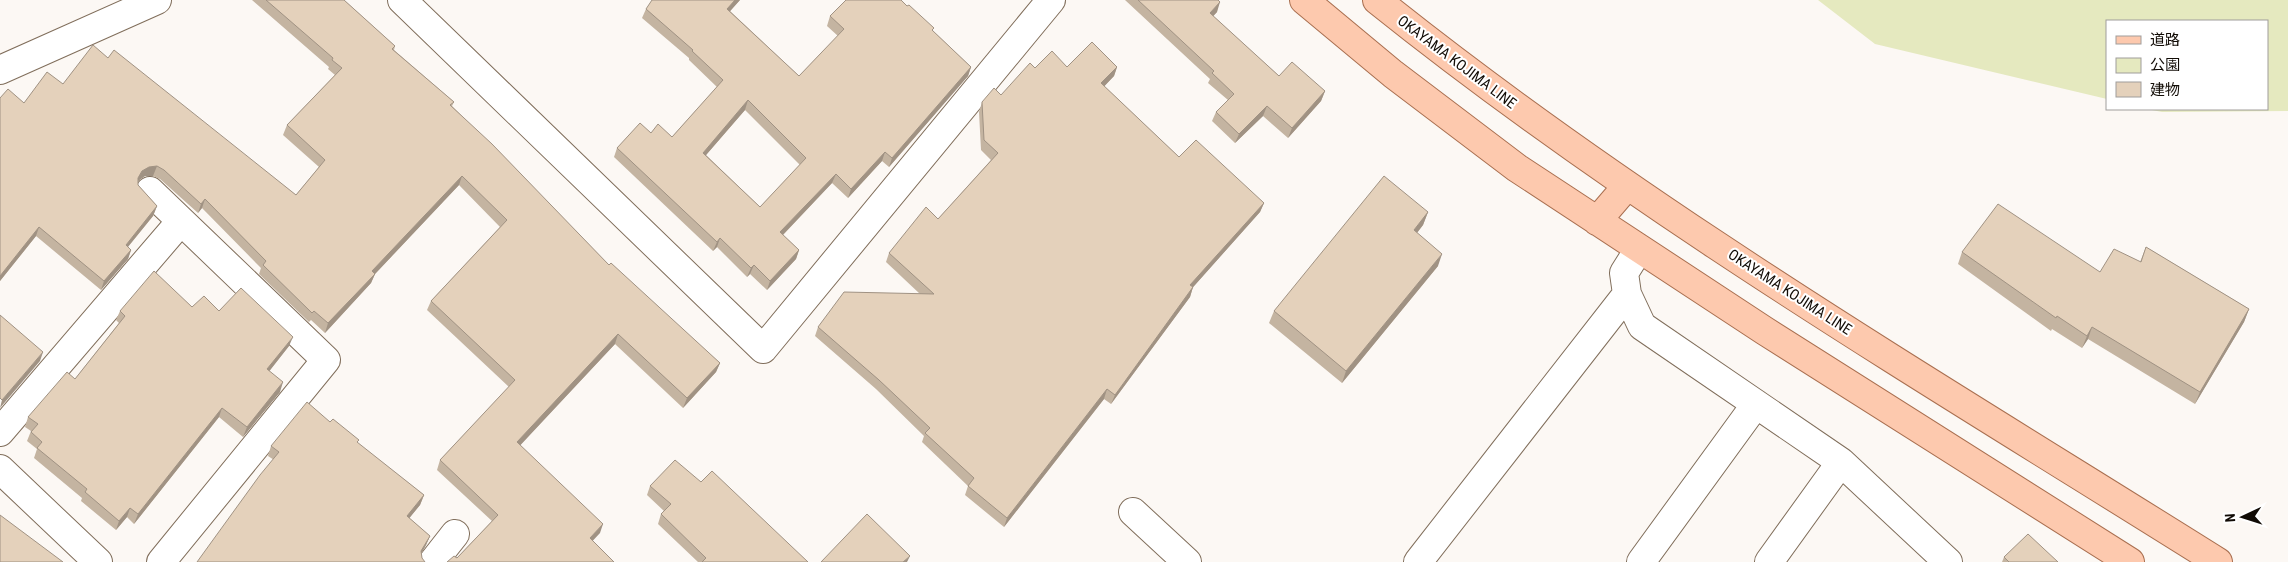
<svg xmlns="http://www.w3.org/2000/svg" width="2288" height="562" font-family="'Roboto Condensed','Noto Sans JP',sans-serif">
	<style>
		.green { fill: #e5e9bf }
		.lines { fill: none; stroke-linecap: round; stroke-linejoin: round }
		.street-casing { stroke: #806e5b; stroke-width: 30 }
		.primary-casing { stroke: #a96f50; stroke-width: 30 }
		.street { stroke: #fff; stroke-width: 28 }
		.primary { stroke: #fdc9ae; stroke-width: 28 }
		.wall { fill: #c4b4a1; fill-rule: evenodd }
		.shaded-wall { fill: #a09283 }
		.building { fill: #e4d1bb; stroke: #a09283; fill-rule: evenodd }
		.labels { text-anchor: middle; stroke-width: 4; stroke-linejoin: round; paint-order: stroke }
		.street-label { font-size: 15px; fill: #110b05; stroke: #fff }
	</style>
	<rect width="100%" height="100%" fill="#fcf8f4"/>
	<path class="green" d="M1818 0H2288V111L2162 112 2147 109H2267V21H2107V99L1875 44Z"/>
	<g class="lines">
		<defs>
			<path id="street" d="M402 0 763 349 1051 0
				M0 70 157 0
				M150 191 326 360 161 562
				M1639 249 1624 273 1627 294 1642 326 1841 462 1948 562
				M0 432 181 221
				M0 469 98 562
				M1133 512 1187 562
				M433 562 455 534
				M1418 562 1627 294
				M1641 562 1756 404
				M1769 562 1841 462"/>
			<path id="primary" d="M1304 0 1393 74 1517 168 1765 331 2130 562
				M1377 0C1640 211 1933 383 2218 562
				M1597 221 1627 186"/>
		</defs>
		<use href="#street" class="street-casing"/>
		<use href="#primary" class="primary-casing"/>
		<use href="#street" class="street"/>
		<use href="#primary" class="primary"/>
	</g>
	<path class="wall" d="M252 0H344L395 46 394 50 454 102 452 106 609 265 720 363 716 372 683 408 615 344 520 445 600 533 457 558 492 521 437 470 440 460 509 387 427 310 431 301 500 227 459 185 375 274 371 283 325 333 311 320 309 322 259 274 261 268 202 208 198 213 160 179 153 176H145L138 181V185L157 206 153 216 128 247 131 250 128 259 101 290 36 236 0 281V98L24 103 63 84 108 58 296 195 319 167 283 135 287 125 335 75 328 69 329 67Z
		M740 0 730 11 799 76 838 36 827 26 830 16 933 31 971 67 968 76 889 167 882 161 848 198 832 183 783 235 799 250 796 259 767 290 750 274 747 277 717 247 713 251 614 157 617 148 651 133 672 137 717 87 689 60V58L642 18 646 9ZM745 110 800 165 760 207 706 155Z
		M1125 0H1218L1217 12 1213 16 1279 76 1325 91 1321 101 1288 138 1263 116 1235 143 1212 121 1216 112 1228 100 1208 83 1210 79Z
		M1067 67H1117L1114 76 1104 86 1179 157 1264 203 1260 212 1193 287 1190 297 1111 404 1104 399 1004 527 965 495 968 486 922 442 924 436 876 389 815 336 818 327 920 294 886 262 889 253 938 219 991 160 981 150 979 112 982 102 1001 95 1035 68Z
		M1428 212 1423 225 1417 233 1438 266 1342 383 1269 323 1274 311Z
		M2146 247 2249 309 2244 322 2195 404 2088 339 2082 348 2052 329 2051 331 1958 264 1962 252 2100 272 2140 262Z
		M192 307 219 311 289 346 269 371 280 392 243 437 219 417 134 524 127 517 116 530 81 501 82 498 34 458 37 449 27 441 31 431 25 427 28 417 75 379 119 323 116 320 120 311Z
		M330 422 424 495 420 505 409 518 430 536 426 545 421 554 422 558 268 456 271 446Z
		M701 482 808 562H698L658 524 661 514 664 511 647 495 650 486Z
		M2004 557 2058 562H2002Z"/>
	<path class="shaded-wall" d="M735 0H740L724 18 727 9Z
		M1220 2 1217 12 1207 23 1210 13Z
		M971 67 968 76 889 167 892 158Z
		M1117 67 1114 76 1098 93 1101 83Z
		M1325 91 1321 101 1288 138 1292 128Z
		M748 100 745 110 700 162 703 153Z
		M1267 106 1263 116 1235 143 1239 134Z
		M885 152 882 161 848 198 851 189Z
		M157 166 153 176H145L138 181V178L142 171 149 167Z
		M836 174 832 183 777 241 780 232Z
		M462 176 459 185 375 274 371 283 325 333 328 323 372 271Z
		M205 199 202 208 198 213 201 204Z
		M1264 203 1260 212 1187 294 1190 285Z
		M157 206 153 216 122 254 126 245Z
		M1428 212 1423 225 1409 243 1414 230Z
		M39 227 36 236 0 281V276Z
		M720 238 717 247 713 251 717 242Z
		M131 250 128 259 101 290 104 281Z
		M799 250 796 259 767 290 770 281Z
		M1442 254 1438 266 1342 383 1346 371Z
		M754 265 750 274 747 277 751 268Z
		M1193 287 1190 297 1111 404 1115 395Z
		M2249 309 2244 322 2195 404 2200 392Z
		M2092 327 2088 339 2082 348 2087 336Z
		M618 334 615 344 514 452 517 442Z
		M293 337 289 346 264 378 267 369Z
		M43 352 40 361 0 408 2 400Z
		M720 363 716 372 683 408 687 398Z
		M283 382 280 392 243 437 247 427Z
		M1107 389 1104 399 1004 527 1007 518Z
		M222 408 219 417 134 524 138 514Z
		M424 495 420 505 403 526 407 516Z
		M130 508 127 517 116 530 119 521Z
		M603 524 600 533 586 548 590 538Z
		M430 536 426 545 418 560 421 551Z
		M910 556 907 562H903Z"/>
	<path class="building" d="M266 0H344L395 46 392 49 454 102 450 105 492 144 609 265 611 263 720 363 687 398 618 334 517 442 603 524 590 538 614 562H447L454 556 457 558 498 515 440 460 515 380 431 301 507 220 462 176 372 271 375 274 328 323 314 311 312 313 263 265 266 261 205 199 201 204 164 170 157 166 149 167 142 171 138 178V185L157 206 126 245 131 250 104 281 39 227 0 276V98L8 89 24 103 47 72 63 84 93 45 108 58 114 50 296 195 325 160 287 125 342 68 332 60 333 58Z
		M652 0H735L727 9 799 76 844 29 830 16 846 0H901L907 6 909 5 934 28 932 30 971 67 892 158 885 152 851 189 836 174 780 232 799 250 770 281 754 265 751 268 720 238 717 242 617 148 640 123 651 133 658 124 672 137 723 80 692 51 693 50 646 9ZM748 100 806 158 760 207 703 153Z
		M1138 0H1218L1220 2 1210 13 1279 76 1292 62 1325 91 1292 128 1267 106 1239 134 1216 112 1234 94 1212 73 1214 71Z
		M1092 42 1117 67 1101 83 1179 157 1196 140 1264 203 1190 285 1193 287 1115 395 1107 389 1007 518 968 486 974 478 925 433 930 428 879 380 818 327 844 292 934 294 889 253 926 207 938 219 998 153 984 140 982 102 994 88 1001 95 1030 63 1035 68 1052 51 1067 67Z
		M1384 176 1428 212 1414 230 1442 254 1346 371 1274 311Z
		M1998 204 2100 272 2114 249 2141 262 2146 247 2249 309 2200 392 2092 327 2087 336 2057 316 2056 318 1962 252Z
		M154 271 192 307 204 296 219 311 241 288 293 337 267 369 283 382 247 427 222 408 138 514 130 508 119 521 85 492 87 489 37 448 42 442 31 432 38 424 28 417 67 372 75 379 125 316 120 311Z
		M0 315 43 352 2 400 0 398Z
		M307 402 330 422 333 419 359 440 357 442 424 495 407 516 430 536 421 551 422 558 425 562H197L260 475 279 452 271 446Z
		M675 460 701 482 712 471 808 562H702L706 558 661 514 671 504 650 486Z
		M867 514 910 556 903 562H821Z
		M0 515 63 562H0Z
		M2028 534 2058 562H2009L2004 557Z"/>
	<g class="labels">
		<g class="street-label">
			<text transform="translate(1457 62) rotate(37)" y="5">OKAYAMA KOJIMA LINE</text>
			<text transform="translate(1790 292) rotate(33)" y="5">OKAYAMA KOJIMA LINE</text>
		</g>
	</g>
	<rect x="2106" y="20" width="162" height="90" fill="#ffffff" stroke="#a09d9b"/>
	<rect x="2116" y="36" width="25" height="8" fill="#fdc9ae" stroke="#a09d9b"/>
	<text x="2150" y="45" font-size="15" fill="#110b05">道路</text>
	<rect x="2116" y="58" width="25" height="15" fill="#e5e9bf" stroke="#a09d9b"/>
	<text x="2150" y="70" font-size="15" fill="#110b05">公園</text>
	<rect x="2116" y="82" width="25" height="15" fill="#e4d1bb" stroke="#a09d9b"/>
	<text x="2150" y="95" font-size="15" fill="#110b05">建物</text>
	<g transform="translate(2243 517) rotate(266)" stroke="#ffffff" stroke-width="4" paint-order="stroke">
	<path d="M0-4L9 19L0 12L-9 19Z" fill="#110b05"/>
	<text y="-8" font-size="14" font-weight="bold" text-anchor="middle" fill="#110b05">N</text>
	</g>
</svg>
